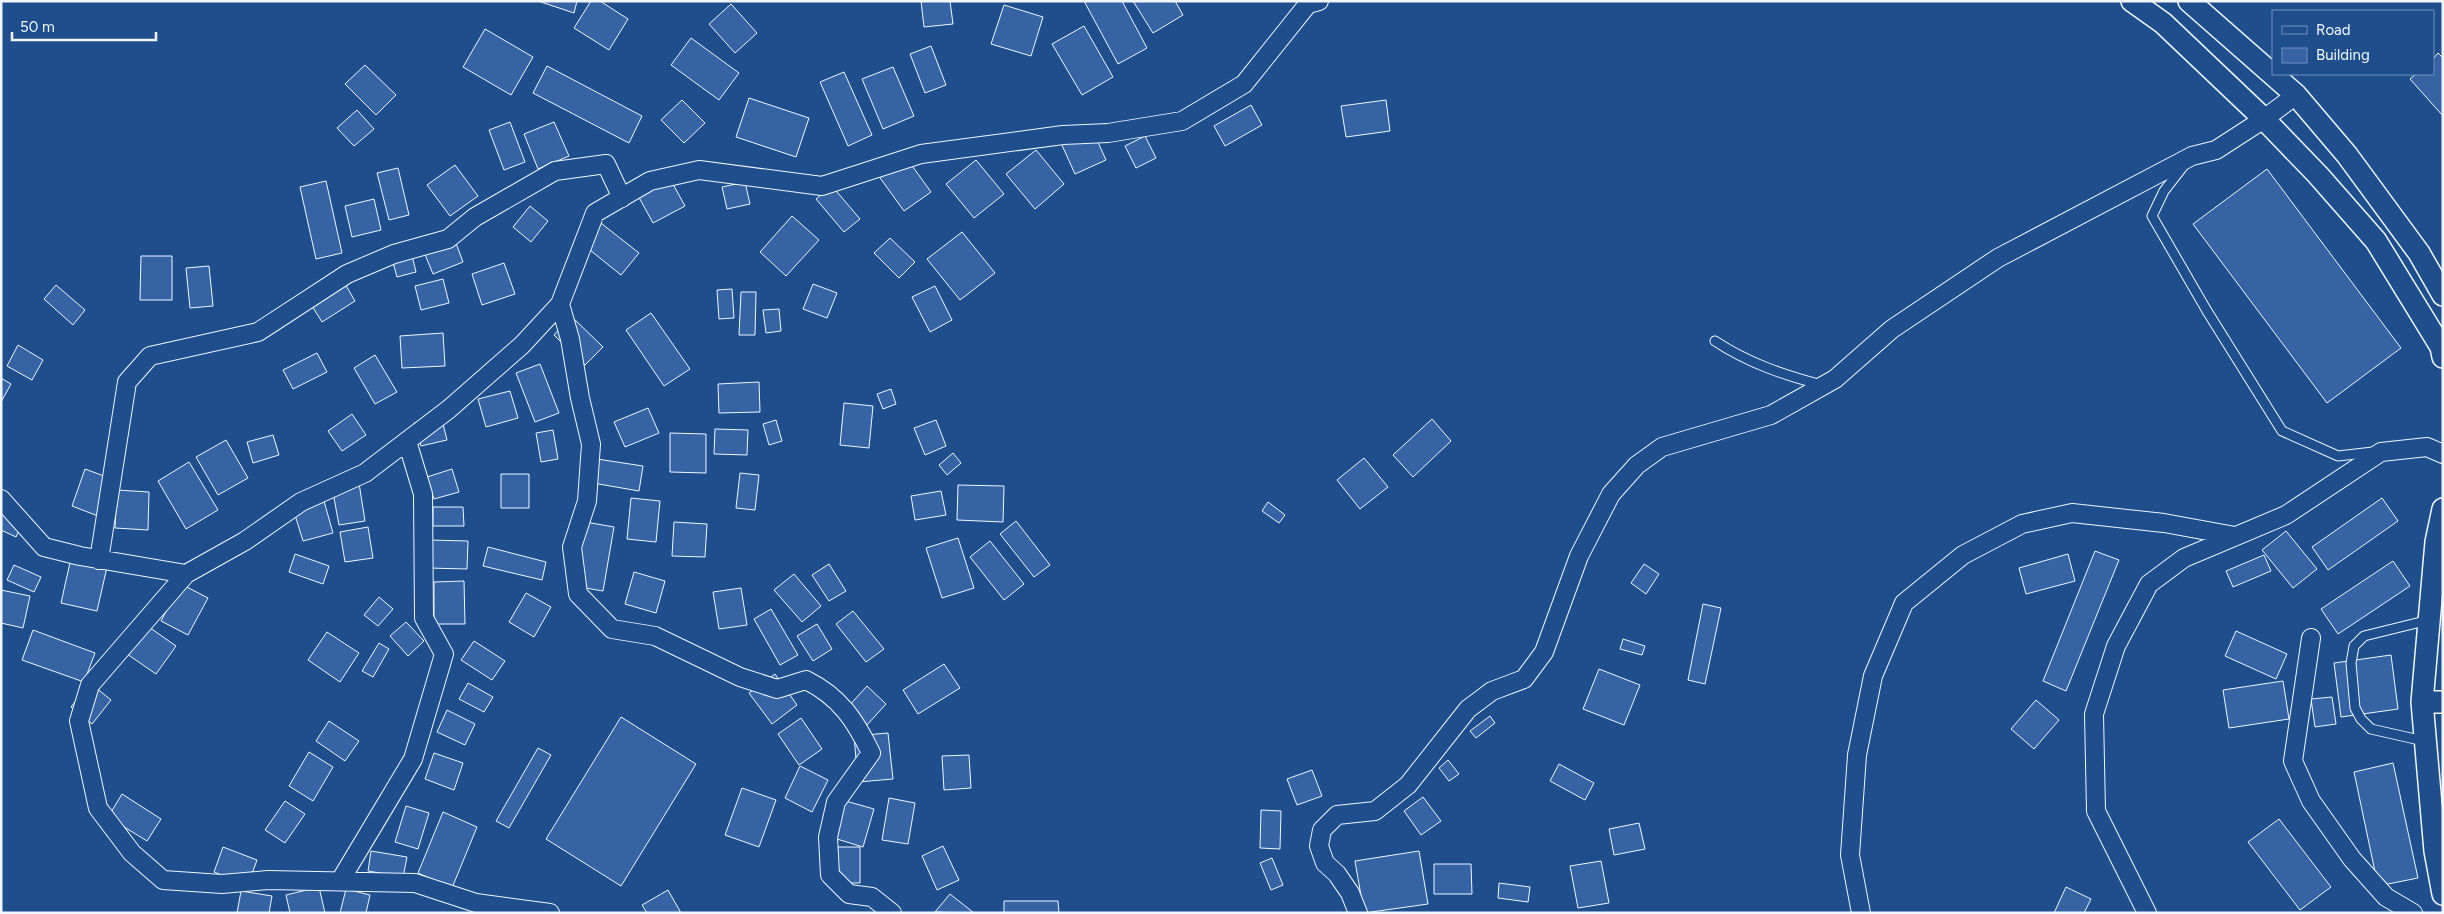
<svg xmlns="http://www.w3.org/2000/svg" width="2444" height="914" font-family="Figtree,sans-serif">
	<style>
		.building { fill: #3563a3; stroke: #f2f6ff }
		.lines { fill: none; stroke-linecap: round; stroke-linejoin: round }
		.service-casing { stroke: #f2f6ff; stroke-width: 11 }
		.minor-casing { stroke: #f2f6ff; stroke-width: 20 }
		.tertiary-casing { stroke: #f2f6ff; stroke-width: 24 }
		.service { stroke: #1f4e8c; stroke-width: 9 }
		.minor { stroke: #1f4e8c; stroke-width: 18 }
		.tertiary { stroke: #1f4e8c; stroke-width: 21 }
	</style>
	<rect width="100%" height="100%" fill="#1f4e8c"/>
	<path class="building" d="M538 1H577L574 13Z
		M591 1H600L628 19 609 50 574 28Z
		M921 1H950L953 24 924 27Z
		M1084 1H1122L1147 48 1118 64Z
		M1133 1H1175L1183 15 1153 33Z
		M731 4 757 33 735 53 709 24Z
		M1004 5 1043 17 1031 56 991 44Z
		M1084 26 1113 77 1082 95 1052 44Z
		M485 29 533 57 511 95 463 67Z
		M691 38 739 73 719 100 671 65Z
		M931 46 946 85 925 93 910 54Z
		M2438 53 2443 58V116L2410 79 2416 74H2433V59Z
		M365 65 396 95 376 115 345 84Z
		M547 66 642 116 629 143 533 93Z
		M893 67 914 116 883 129 862 79Z
		M844 72 872 135 848 146 820 82Z
		M749 98 809 118 796 157 736 137Z
		M682 100 705 123 684 143 661 120Z
		M1386 100 1390 131 1346 137 1341 106Z
		M1251 105 1262 125 1225 146 1214 126Z
		M357 110 374 129 354 146 337 128Z
		M510 122 525 162 504 170 489 130Z
		M554 122 569 156 538 169 524 134Z
		M1092 129 1106 160 1075 174 1061 143Z
		M1145 136 1156 158 1136 168 1125 146Z
		M1036 150 1064 184 1035 209 1006 174Z
		M905 156 931 192 904 211 878 175Z
		M976 160 1004 194 974 218 946 184Z
		M455 165 478 196 450 216 427 185Z
		M398 168 409 215 389 220 377 173Z
		M2267 169 2401 348 2327 403 2193 224Z
		M668 175 685 206 653 223 636 192Z
		M326 181 342 253 316 259 300 187Z
		M745 182 750 204 727 209 722 187Z
		M832 186 860 219 844 232 816 199Z
		M374 199 381 230 352 237 345 206Z
		M530 206 548 221 531 242 513 227Z
		M792 216 819 240 786 276 760 252Z
		M597 220 639 253 621 275 580 242Z
		M962 232 995 273 960 300 927 259Z
		M453 235 463 262 433 274 422 247Z
		M890 238 915 262 899 278 874 253Z
		M409 243 416 272 397 277 389 248Z
		M141 256H172V300H140Z
		M504 263 515 294 482 305 472 274Z
		M209 266 213 306 190 308 186 268Z
		M341 277 355 301 322 322 307 298Z
		M443 279 449 303 421 310 415 286Z
		M813 284 837 293 827 318 803 309Z
		M56 285 85 310 73 325 44 299Z
		M935 286 952 320 930 332 912 297Z
		M732 289 734 318 719 319 717 290Z
		M741 292H756L755 335H739Z
		M779 309 781 331 766 333 763 310Z
		M651 313 690 369 664 386 626 330Z
		M571 316 603 347 585 365 554 335Z
		M443 333 445 366 402 368 400 336Z
		M18 345 43 360 32 380 7 366Z
		M317 353 327 372 293 389 283 370Z
		M375 355 397 392 375 404 354 368Z
		M540 364 559 413 535 422 516 373Z
		M1 378 11 384 1 402Z
		M759 382 760 412 719 413 718 384Z
		M891 389 896 404 883 409 877 394Z
		M510 391 518 418 486 427 478 399Z
		M844 403 873 406 869 448 840 445Z
		M648 408 659 433 625 447 614 422Z
		M352 414 366 435 342 451 328 431Z
		M441 416 447 440 421 446 414 423Z
		M1432 419 1451 441 1413 477 1393 455Z
		M776 420 782 441 769 445 763 424Z
		M936 420 946 446 925 455 914 428Z
		M715 429 748 430 747 455 714 454Z
		M553 430 558 459 541 462 536 433Z
		M670 433 706 434V473L670 472Z
		M273 435 279 455 253 463 247 442Z
		M226 440 248 478 218 495 196 457Z
		M953 453 961 463 947 475 939 465Z
		M1364 458 1388 487 1360 509 1337 480Z
		M597 459 643 466 639 491 593 483Z
		M189 462 218 510 186 529 158 481Z
		M85 469 112 479 98 516 72 506Z
		M452 469 459 492 434 499 427 477Z
		M740 473 759 475 755 510 736 508Z
		M501 474H529V508H501Z
		M359 483 365 521 339 525 332 487Z
		M958 485 1004 486 1003 522 957 520Z
		M117 490 149 492 148 530 115 528Z
		M941 491 946 515 915 520 911 496Z
		M322 494 333 533 303 541 291 502Z
		M631 498 660 501 656 542 627 539Z
		M2382 498 2398 521 2328 570 2312 547Z
		M1268 502 1285 515 1279 523 1262 511Z
		M1 505 26 516 16 537 1 530Z
		M433 507H463L464 526H433Z
		M580 521 614 527 603 591 568 585Z
		M1016 521 1050 565 1034 577 1000 534Z
		M674 522 707 524 705 557 672 556Z
		M368 527 373 558 345 562 340 532Z
		M2286 531 2317 569 2293 588 2262 550Z
		M958 538 974 588 942 598 926 548Z
		M429 540 468 541 467 569 428 568Z
		M990 541 1024 584 1004 600 970 557Z
		M488 547 546 562 542 580 483 566Z
		M2095 551 2119 560 2066 691 2043 681Z
		M295 554 329 566 323 584 289 572Z
		M2068 554 2075 581 2026 594 2019 568Z
		M2264 555 2271 571 2233 587 2226 571Z
		M71 558 107 567 97 611 61 603Z
		M2393 561 2410 586 2338 634 2321 609Z
		M829 564 846 591 829 601 812 575Z
		M1644 564 1659 574 1646 594 1631 583Z
		M14 565 41 577 34 592 7 580Z
		M634 572 665 581 656 613 625 604Z
		M794 574 821 606 802 622 774 590Z
		M464 581 465 624H434V582Z
		M181 584 208 598 188 635 161 621Z
		M741 588 747 625 719 629 713 592Z
		M1 590 30 596 23 628 1 623Z
		M526 593 551 607 534 637 509 622Z
		M379 597 393 609 378 626 364 615Z
		M1703 604 1721 608 1705 684 1688 680Z
		M771 609 798 655 780 665 754 619Z
		M853 611 884 649 866 662 836 624Z
		M136 618 176 646 156 674 117 647Z
		M406 622 424 641 408 656 390 636Z
		M817 624 832 649 813 661 797 636Z
		M33 630 95 653 84 682 22 660Z
		M2236 631 2287 654 2276 679 2225 656Z
		M327 632 359 653 340 682 308 660Z
		M1623 639 1645 646 1642 655 1620 649Z
		M474 641 505 661 492 680 461 660Z
		M379 643 389 649 373 677 362 671Z
		M2391 655 2398 709 2341 717 2334 663Z
		M944 664 960 688 918 714 903 690Z
		M1599 669 1640 685 1624 725 1583 709Z
		M775 674 797 705 772 724 749 693Z
		M2283 681 2289 719 2229 728 2223 690Z
		M90 683 111 700 92 724 71 707Z
		M468 683 493 697 484 712 459 699Z
		M867 686 886 704 866 726 847 708Z
		M2332 697 2336 724 2315 727 2311 699Z
		M2036 700 2059 720 2034 749 2011 729Z
		M447 710 475 724 465 745 437 732Z
		M1490 716 1495 723 1476 738 1470 731Z
		M621 717 696 764 621 886 546 839Z
		M801 718 822 749 799 765 778 734Z
		M329 721 359 741 345 761 316 741Z
		M888 733 893 779 858 782 854 736Z
		M538 748 551 755 509 828 496 821Z
		M309 752 333 767 313 801 289 786Z
		M434 753 463 763 454 790 425 779Z
		M969 755 971 788 944 790 942 756Z
		M1448 760 1459 774 1449 781 1439 768Z
		M2393 763 2418 878 2378 886 2354 772Z
		M1559 764 1594 783 1585 800 1550 781Z
		M800 766 828 780 812 812 785 798Z
		M1312 770 1322 796 1297 805 1287 779Z
		M742 788 776 800 759 847 725 835Z
		M122 794 161 819 147 841 108 817Z
		M1423 797 1441 821 1421 835 1404 811Z
		M835 798 874 809 863 847 824 835Z
		M889 798 915 803 908 844 882 840Z
		M285 801 305 814 285 843 265 830Z
		M406 806 429 813 418 849 395 842Z
		M1261 810 1281 811 1280 849 1260 848Z
		M443 812 477 827 452 888 418 873Z
		M2279 819 2331 887 2300 910 2248 842Z
		M1639 823 1645 849 1614 855 1609 829Z
		M943 846 959 880 937 890 922 856Z
		M223 847 257 860 248 885 214 872Z
		M830 847H860V883H830Z
		M371 851 407 857 403 877 368 871Z
		M1419 851 1428 904 1364 913 1355 861Z
		M1272 858 1283 885 1271 890 1260 863Z
		M1601 861 1609 903 1578 908 1570 866Z
		M1434 864H1471L1472 894H1434Z
		M1499 883 1530 887 1528 902 1498 898Z
		M319 887 325 913H290L286 895Z
		M2066 887 2091 899 2084 913H2054Z
		M346 889 370 895 366 913H340Z
		M668 890 681 913H647L642 905Z
		M241 891 272 896 269 913H237Z
		M950 894 974 913 935 912Z
		M1004 901H1058L1059 913H1004Z"/>
	<g class="lines">
		<defs>
			<path id="service" d="M2185 164 2164 191 2152 216 2207 311 2282 431 2338 456 2373 452
				M1715 341C1748 363 1784 375 1822 385
				M2424 741 2371 729 2361 719 2355 708 2351 663 2354 646 2364 636 2429 620"/>
			<path id="minor" d="M560 304 570 339 580 398 591 444 587 501 572 547 578 594 612 629 655 636 740 677 777 689 806 680C840 697 855 720 871 753L836 802 828 837 830 875 849 894 872 897 892 913
				M1 499 44 547 80 556 186 574 245 541 301 502 365 473 449 409 522 345 560 304 595 213 650 181 699 170 822 186 921 154 1063 135 1108 133 1182 121 1244 84 1308 4 1319 1
				M99 560 127 382 150 356 258 332 347 274 394 254 448 239 475 217 555 171 606 164 622 198
				M186 574 90 685 79 721 98 808 132 853 163 880 222 884 268 880 415 883 476 903 550 913
				M2311 638 2293 761 2311 801 2352 859 2386 897 2413 913
				M340 881 413 759 444 654 424 618 423 494 407 441
				M1358 913 1350 893 1337 874 1325 863 1319 846 1322 830 1337 815 1375 811 1408 785 1468 709 1492 691 1524 679 1544 652 1579 556 1611 494 1637 465 1662 447 1771 415 1835 379 1892 329 1998 258 2192 156 2216 150 2264 119 2296 95
				M1861 913 1850 855 1857 755 1873 676 1904 603 1963 555 2022 524 2072 513 2164 523 2235 536
				M2147 913 2096 811 2094 714 2116 646 2149 584 2184 558 2286 515 2381 452 2427 447 2443 454"/>
			<path id="tertiary" d="M2132 1 2163 23 2264 119 2318 175 2376 241 2441 347 2443 357
				M2189 1 2296 95 2347 155 2419 253 2443 295
				M2443 509 2436 542 2422 702 2435 851 2443 894
				M2422 702H2443"/>
		</defs>
		<use href="#service" class="service-casing"/>
		<use href="#minor" class="minor-casing"/>
		<use href="#tertiary" class="tertiary-casing"/>
		<use href="#service" class="service"/>
		<use href="#minor" class="minor"/>
		<use href="#tertiary" class="tertiary"/>
	</g>
	<rect width="2444" height="914" fill="none" stroke="#f2f6ff" stroke-width="5"/>
	<rect x="2272" y="10" width="162" height="65" fill="#1f4e8c" stroke="#7391ba"/>
	<rect x="2282" y="26" width="25" height="8" fill="#1f4e8c" stroke="#7391ba"/>
	<text x="2316" y="35" font-size="15" fill="#f2f6ff">Road</text>
	<rect x="2282" y="48" width="25" height="15" fill="#3563a3" stroke="#7391ba"/>
	<text x="2316" y="60" font-size="15" fill="#f2f6ff">Building</text>
	<path d="M12 32v8h144v-8" fill="none" stroke="#f2f6ff" stroke-width="2.5"/>
	<text x="20" y="32" font-size="15" fill="#f2f6ff" stroke="#1f4e8c" stroke-width="4" paint-order="stroke">50 m</text>
</svg>
